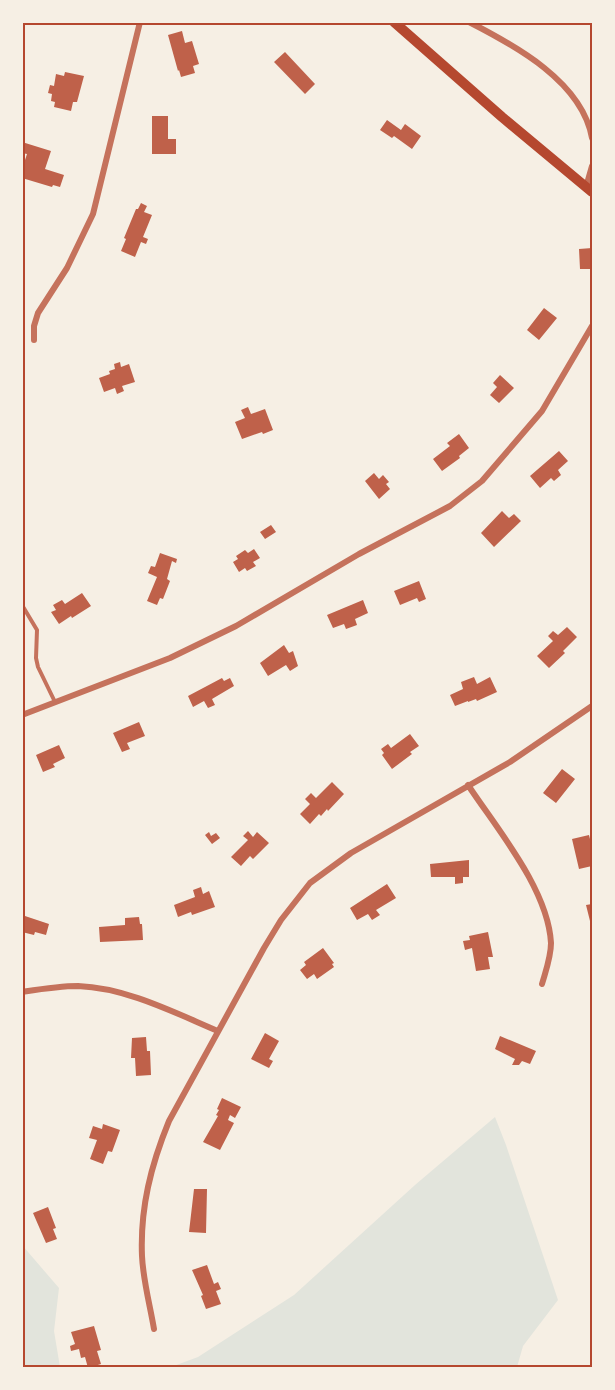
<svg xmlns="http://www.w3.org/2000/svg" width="615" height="1390" font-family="'PT Sans',sans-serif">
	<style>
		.green { fill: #e2e4dc }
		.building { fill: #bf614a }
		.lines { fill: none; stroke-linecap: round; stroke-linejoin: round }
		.service { stroke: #c5725c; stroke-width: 4 }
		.minor { stroke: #c5725c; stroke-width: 6 }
		.primary { stroke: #b5482f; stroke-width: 10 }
		.neatline { fill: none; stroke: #b5482f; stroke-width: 2 }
	</style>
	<rect width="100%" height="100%" fill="#f6efe4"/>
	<path class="green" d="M495 1117 506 1145 558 1300 523 1346 517 1367H171L198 1357 294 1295 415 1185Z
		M22 1245 59 1288 54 1331 60 1367H23Z"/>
	<path class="building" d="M182 31 185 43 192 41 199 64 193 66 195 73 181 77 179 70 178 71 168 35Z
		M285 52 315 84 305 94 274 62Z
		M65 72 84 76 77 102H73L71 111 54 107 55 102 51 101 52 94 48 93 50 85 54 86 56 74 64 76Z
		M152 116H168V139H176V154H152Z
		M387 120 401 130 405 124 421 136 412 149 394 136 392 138 380 130Z
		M22 142 51 151 45 169 64 175 60 187 53 185 52 187 22 178V169L27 154 22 153Z
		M141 203 147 206 144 212 152 215 143 237 148 239 146 244 141 242 135 257 121 251 126 239 124 238 136 209H138Z
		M592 248V269H580L579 249Z
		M544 308 557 318 539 340 527 330Z
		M120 362 121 367 129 364 135 382 122 386 124 391 117 394 115 388 104 392 99 378 110 374 109 371 115 369 114 364Z
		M500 375 514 388 499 403 490 395 497 387 493 383Z
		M248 407 251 414 265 409 273 430 263 434 262 432 242 439 235 422 245 418 241 410Z
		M459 434 469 448 459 456 460 458 442 471 433 459 450 446 447 443Z
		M559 451 568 461 558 470 561 475 554 481 551 478 540 488 530 476Z
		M374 473 379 479 383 475 389 482 386 484 390 489 379 499 365 481Z
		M502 511 509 518 514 514 521 521 494 547 481 533Z
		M271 525 276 532 265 539 260 532Z
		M254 549 260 558 253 562 256 566 247 571 245 568 239 572 233 562 238 559 236 556 245 550 248 553Z
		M160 553 177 559 176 563 172 561 167 579 170 581 163 599 160 598 157 605 147 601 157 577 148 573 151 566 155 567Z
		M419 581 426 599 419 602 417 598 400 605 394 591Z
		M82 593 91 606 72 618 71 616 59 624 51 612 56 610 53 605 62 600 65 604Z
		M363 600 368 613 355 619 357 625 346 629 344 624 333 628 327 615Z
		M567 627 577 637 563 651 565 653 549 668 537 656 553 641 548 636 553 631 558 635Z
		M284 645 289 653 293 651 298 666 290 671 286 665 268 676 260 663Z
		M474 677 477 684 490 677 497 692 477 701 476 699 468 702V701L455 706 450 695 463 689 461 682Z
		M222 678 224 681 230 678 234 686 212 699 215 705 208 708 204 701 193 707 188 696Z
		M139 722 145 736 127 743 130 749 122 752 113 733Z
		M410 734 419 746 410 752 412 754 392 769 382 755 384 753 381 749 388 744 391 748Z
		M59 745 65 758 53 764 55 767 43 772 36 755Z
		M562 769 575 779 556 803 543 793Z
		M332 782 344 794 328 811 327 809 321 816 319 814 310 824 300 814 310 804 305 799 311 793 316 798Z
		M248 831 253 837 257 832 269 843 253 859 250 856 241 866 231 857 248 840 243 836Z
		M209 832 211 836 216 833 220 838 212 844 205 835Z
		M589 835 592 847V866L579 869 572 839Z
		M469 860V877H463V883L455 884V877H431L430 864Z
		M387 884 396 898 376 910 380 915 372 920 368 914 357 920 350 908Z
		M201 887 203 894 209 891 215 907 192 915 191 912 178 917 174 905 195 897 193 890Z
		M592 904V929L586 905Z
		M22 915 49 924 46 935 35 932 34 935 22 932Z
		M139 917 140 924H142L143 940 100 942 99 927 125 925V918Z
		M488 932 493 957H488L490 969 476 971 472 948 465 950 463 941 470 940 469 936Z
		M323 948 334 963 332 964 334 967 317 979 314 974 307 979 300 970 306 965 304 962Z
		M265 1033 279 1041 269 1059 273 1061 269 1068 251 1059Z
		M500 1036 536 1051 530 1064 522 1061 519 1065H512L515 1059 495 1049Z
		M146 1037 147 1051H150L151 1075 136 1076 135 1058H131L132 1038Z
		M222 1098 241 1107 235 1118 230 1115 228 1120 234 1123 220 1150 203 1142 218 1116 216 1115 219 1110 217 1109Z
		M103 1124 120 1130 112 1152 108 1151 103 1164 90 1159 97 1140 89 1138 93 1126 102 1129Z
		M194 1189H207L206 1233 189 1232Z
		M48 1207 56 1228 53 1229 57 1239 46 1243 33 1213Z
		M207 1265 214 1284 218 1282 221 1289 216 1291 221 1304 206 1309 201 1296 203 1295 192 1270Z
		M94 1326 101 1350 97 1351 101 1364 88 1368 85 1357 81 1358 79 1349 71 1351 70 1346 75 1344 71 1332Z"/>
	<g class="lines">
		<path class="service" d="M22 605 37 630 36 658 38 667 55 702"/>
		<path class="minor" d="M469 22C516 46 582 82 592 138
			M586 187 592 166
			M34 340V326L38 313 67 268 93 214 140 22
			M22 715 170 658 236 626 359 554 450 506 482 481 542 411 592 326
			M468 785C497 829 548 889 551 943 551 957 546 970 542 984
			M22 992C41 989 59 986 78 986 127 988 173 1012 218 1031
			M154 1329C150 1305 143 1280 142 1256 140 1208 151 1165 169 1121L264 948 281 920 310 883 351 853 510 762 592 706"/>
		<path class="primary" d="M394 22 502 117 592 192"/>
	</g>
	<rect width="615" height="1390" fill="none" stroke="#f6efe4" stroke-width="48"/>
	<rect x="24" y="24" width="567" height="1342" class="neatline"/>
</svg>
